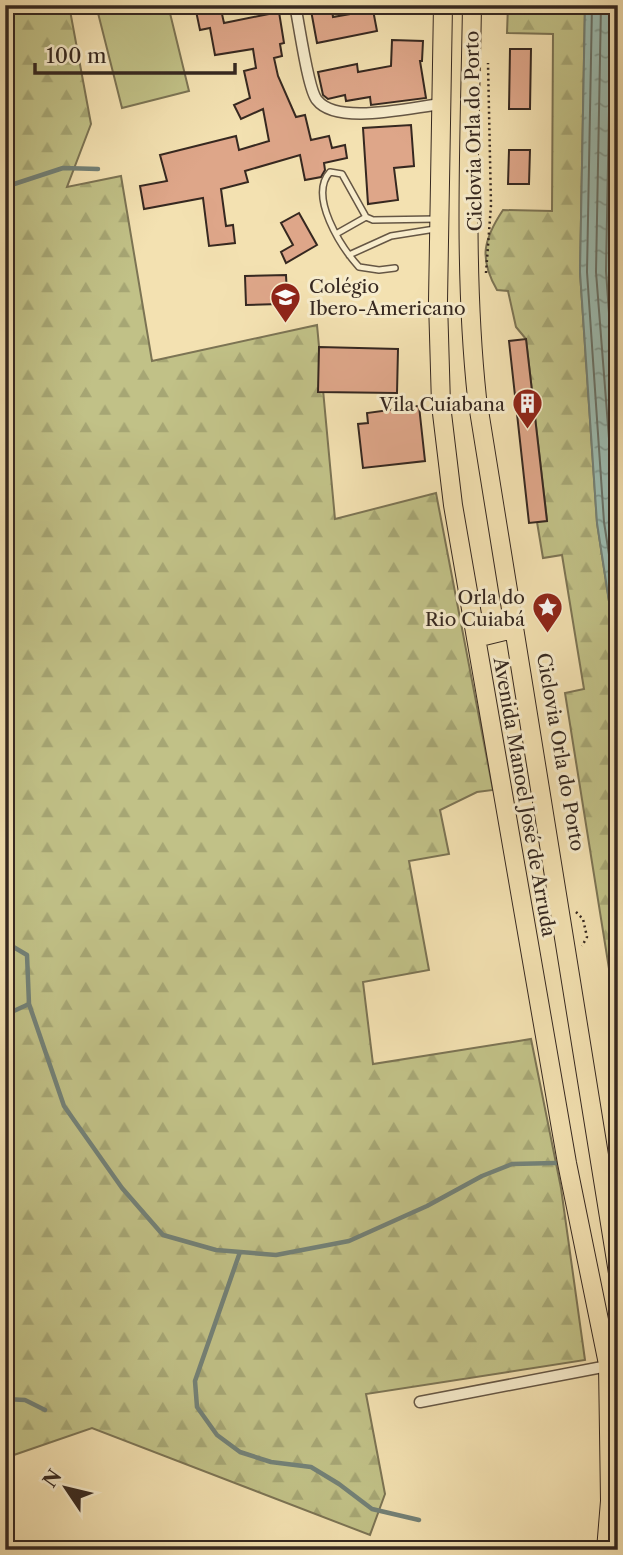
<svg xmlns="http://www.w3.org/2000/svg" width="623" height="1555" font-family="'Libre Caslon Text',serif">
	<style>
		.forest { fill: url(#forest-firs); stroke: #7c7454; stroke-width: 2 }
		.pitch { fill: #c1c187; stroke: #7c7454; stroke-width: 2 }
		.water { fill: url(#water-ripples); stroke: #738177; stroke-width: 2 }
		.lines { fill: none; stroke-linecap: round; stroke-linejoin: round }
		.shore { stroke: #697268; stroke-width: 2 }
		.stream { stroke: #738177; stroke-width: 4.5 }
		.building { fill: #dea689; stroke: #362820; stroke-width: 2 }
		.service-casing { stroke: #655644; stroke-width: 8 }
		.minor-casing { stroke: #655644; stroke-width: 13 }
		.primary-casing { stroke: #362820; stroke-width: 20 }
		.path { stroke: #362820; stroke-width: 2.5; stroke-dasharray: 2 3.5; stroke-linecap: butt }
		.service { stroke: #f7eccc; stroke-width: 5 }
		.minor { stroke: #f7eccc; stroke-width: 10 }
		.primary { stroke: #f3e1b1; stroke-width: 18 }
		.labels { text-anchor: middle; stroke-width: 6; stroke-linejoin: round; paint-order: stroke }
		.street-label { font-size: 19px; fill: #362820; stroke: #f7eccc }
		.poi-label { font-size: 19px; fill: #362820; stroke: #f7eccc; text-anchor: end }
	</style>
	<defs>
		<pattern id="forest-firs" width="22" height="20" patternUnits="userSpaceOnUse" patternTransform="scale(1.75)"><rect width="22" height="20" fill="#c1c187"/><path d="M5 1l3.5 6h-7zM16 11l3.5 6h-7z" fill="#a6a674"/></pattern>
		<pattern id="water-ripples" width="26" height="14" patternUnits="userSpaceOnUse" patternTransform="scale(1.75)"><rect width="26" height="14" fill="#9cbcb1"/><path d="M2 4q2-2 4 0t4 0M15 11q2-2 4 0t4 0" fill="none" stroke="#809990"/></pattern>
	</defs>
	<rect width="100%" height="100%" fill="#f3e1b1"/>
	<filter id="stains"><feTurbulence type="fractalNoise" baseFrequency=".00286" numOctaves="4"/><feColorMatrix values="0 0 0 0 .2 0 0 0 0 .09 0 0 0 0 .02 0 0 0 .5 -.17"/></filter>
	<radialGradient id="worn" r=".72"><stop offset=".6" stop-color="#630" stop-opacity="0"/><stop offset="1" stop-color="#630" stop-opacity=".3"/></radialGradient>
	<path class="forest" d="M69 5 91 124 67 187 121 176 152 361 317 325 335 519 436 493 493 790 477 792 440 810 449 854 409 861 429 970 363 982 373 1064 531 1039 561 1188 585 1360 366 1394 385 1494 370 1535 92 1428 5 1458V6Z
		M508 5H585L580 272 597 523 618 660V1025L565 693 584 689 562 555 543 558 537 522 547 520 526 339 516 327 508 291 497 290C479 259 483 240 503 210L552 211 553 34 507 33Z"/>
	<path class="pitch" d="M127 5H168L189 91 122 108 98 13Z"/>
	<path class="water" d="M585 5H618V660L597 523 580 272Z"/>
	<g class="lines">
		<path class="shore" d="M592 5 587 272 604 522 618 613
			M601 5 596 272 618 554
			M611 5 606 271 618 440"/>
		<path class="stream" d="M5 187 63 168 98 169
			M5 927 10 945
			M5 942 27 955 29 1004 64 1106 122 1188 163 1235 216 1250 276 1255 349 1241 427 1206 482 1176 512 1164 556 1163
			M5 1015 29 1004
			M240 1252 195 1381 197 1407 217 1435 240 1452 271 1462 311 1467 339 1484 372 1509 419 1520
			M5 1399 25 1400 45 1410"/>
	</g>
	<path class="building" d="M220 5 224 23 279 12 284 43 280 44 282 56 274 58 278 76 296 117 305 115 311 140 329 136 332 148 345 145 347 158 324 163 325 170 321 177 305 180 300 155 245 171 248 182 221 189 226 226 233 225 235 243 209 246 203 198 144 209 140 186 167 181 160 155 236 136 239 150 269 141 263 109 241 119 234 105 250 98 244 71 256 68 253 49 215 55 210 28 200 30 196 11Z
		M310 5H331L333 17 373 10 377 31 317 43Z
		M392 40 423 41 422 61H420L426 98 371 105 370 97 346 101 345 95 328 99 323 95 318 72 357 64 358 72 391 66Z
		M510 49H531L530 109H509Z
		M411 125 414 166 394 168 398 200 368 204 363 128Z
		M509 150H530L529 184H508Z
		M299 213 317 245 286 263 281 252 293 245 281 223Z
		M286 275 287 296H279V304L246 305 245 276Z
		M526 339 547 521 529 523 509 341Z
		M319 347 398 349 397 393 318 392Z
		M419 406 425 461 363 468 358 424 368 423 367 413Z"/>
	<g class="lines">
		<defs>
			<path id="service" d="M336 234 366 217
				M349 255 391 236 435 229
				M395 268 379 270 359 267C341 247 308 196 330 172L342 174 366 217 373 220 437 219"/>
			<path id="minor" d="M295 5C299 23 308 90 317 100 337 126 412 107 442 104
				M420 1402 618 1364"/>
			<path id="primary" d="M443 5 438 301 441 405 453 505 567 1163 608 1364 610 1501 606 1550
				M472 5C470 136 463 267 477 398L618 1273
				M476 638 513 629"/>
		</defs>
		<use href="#service" class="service-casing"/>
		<use href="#minor" class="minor-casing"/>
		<use href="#primary" class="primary-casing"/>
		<path class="path" d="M486 273 491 205 488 63
			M576 912 583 919 587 937 582 946
			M612 1128 618 1163"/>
		<use href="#service" class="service"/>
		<use href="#minor" class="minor"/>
		<use href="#primary" class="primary"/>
	</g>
	<defs>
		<symbol id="school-pin" viewBox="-11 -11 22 30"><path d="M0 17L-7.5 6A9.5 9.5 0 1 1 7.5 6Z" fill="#8f2418" stroke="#f7eccc"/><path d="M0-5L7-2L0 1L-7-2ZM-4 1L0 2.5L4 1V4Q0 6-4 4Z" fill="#fff"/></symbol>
		<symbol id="building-pin" viewBox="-11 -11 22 30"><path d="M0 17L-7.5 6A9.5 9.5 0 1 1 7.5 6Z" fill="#8f2418" stroke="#f7eccc"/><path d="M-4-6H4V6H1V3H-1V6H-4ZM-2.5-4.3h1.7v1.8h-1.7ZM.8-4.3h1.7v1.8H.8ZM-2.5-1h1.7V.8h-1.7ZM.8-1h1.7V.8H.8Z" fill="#fff"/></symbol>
		<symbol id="sight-pin" viewBox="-11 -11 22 30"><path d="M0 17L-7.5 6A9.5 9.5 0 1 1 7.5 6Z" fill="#8f2418" stroke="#f7eccc"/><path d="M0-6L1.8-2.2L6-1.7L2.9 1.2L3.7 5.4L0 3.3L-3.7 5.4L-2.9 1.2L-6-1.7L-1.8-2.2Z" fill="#fff"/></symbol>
	</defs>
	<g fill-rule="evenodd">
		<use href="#school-pin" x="268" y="280" width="35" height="47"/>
		<use href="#building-pin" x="510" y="386" width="35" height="47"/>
		<use href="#sight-pin" x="530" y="590" width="35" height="47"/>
	</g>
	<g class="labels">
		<g class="street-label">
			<text transform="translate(473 131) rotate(-91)" y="7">Ciclovia Orla do Porto</text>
			<text transform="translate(561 752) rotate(80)" y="7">Ciclovia Orla do Porto</text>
			<text transform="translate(525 797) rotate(80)" y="7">Avenida Manoel José de Arruda</text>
		</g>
		<g class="poi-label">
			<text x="309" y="293" text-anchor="start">Colégio<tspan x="309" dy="22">Ibero-Americano</tspan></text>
			<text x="505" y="411">Vila Cuiabana</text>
			<text x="525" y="604">Orla do<tspan x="525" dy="22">Rio Cuiabá</tspan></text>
		</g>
	</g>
	<rect width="623" height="1555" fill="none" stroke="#f3e1b1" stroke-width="28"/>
	<rect x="7" y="7" width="609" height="1541" fill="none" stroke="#362820" stroke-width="3.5"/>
	<rect x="14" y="14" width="595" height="1527" fill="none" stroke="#362820" stroke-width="2"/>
	<g transform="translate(66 1488) rotate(305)" stroke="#f7eccc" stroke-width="5" paint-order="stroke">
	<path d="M0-5L12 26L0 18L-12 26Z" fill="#362820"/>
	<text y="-10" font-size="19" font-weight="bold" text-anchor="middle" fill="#362820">N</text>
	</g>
	<path d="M35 63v10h200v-10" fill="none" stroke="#362820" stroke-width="3.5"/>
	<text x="46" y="63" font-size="21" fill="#362820" stroke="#f7eccc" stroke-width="5" paint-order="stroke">100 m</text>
	<rect width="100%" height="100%" filter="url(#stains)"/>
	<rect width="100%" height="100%" fill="url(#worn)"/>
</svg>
